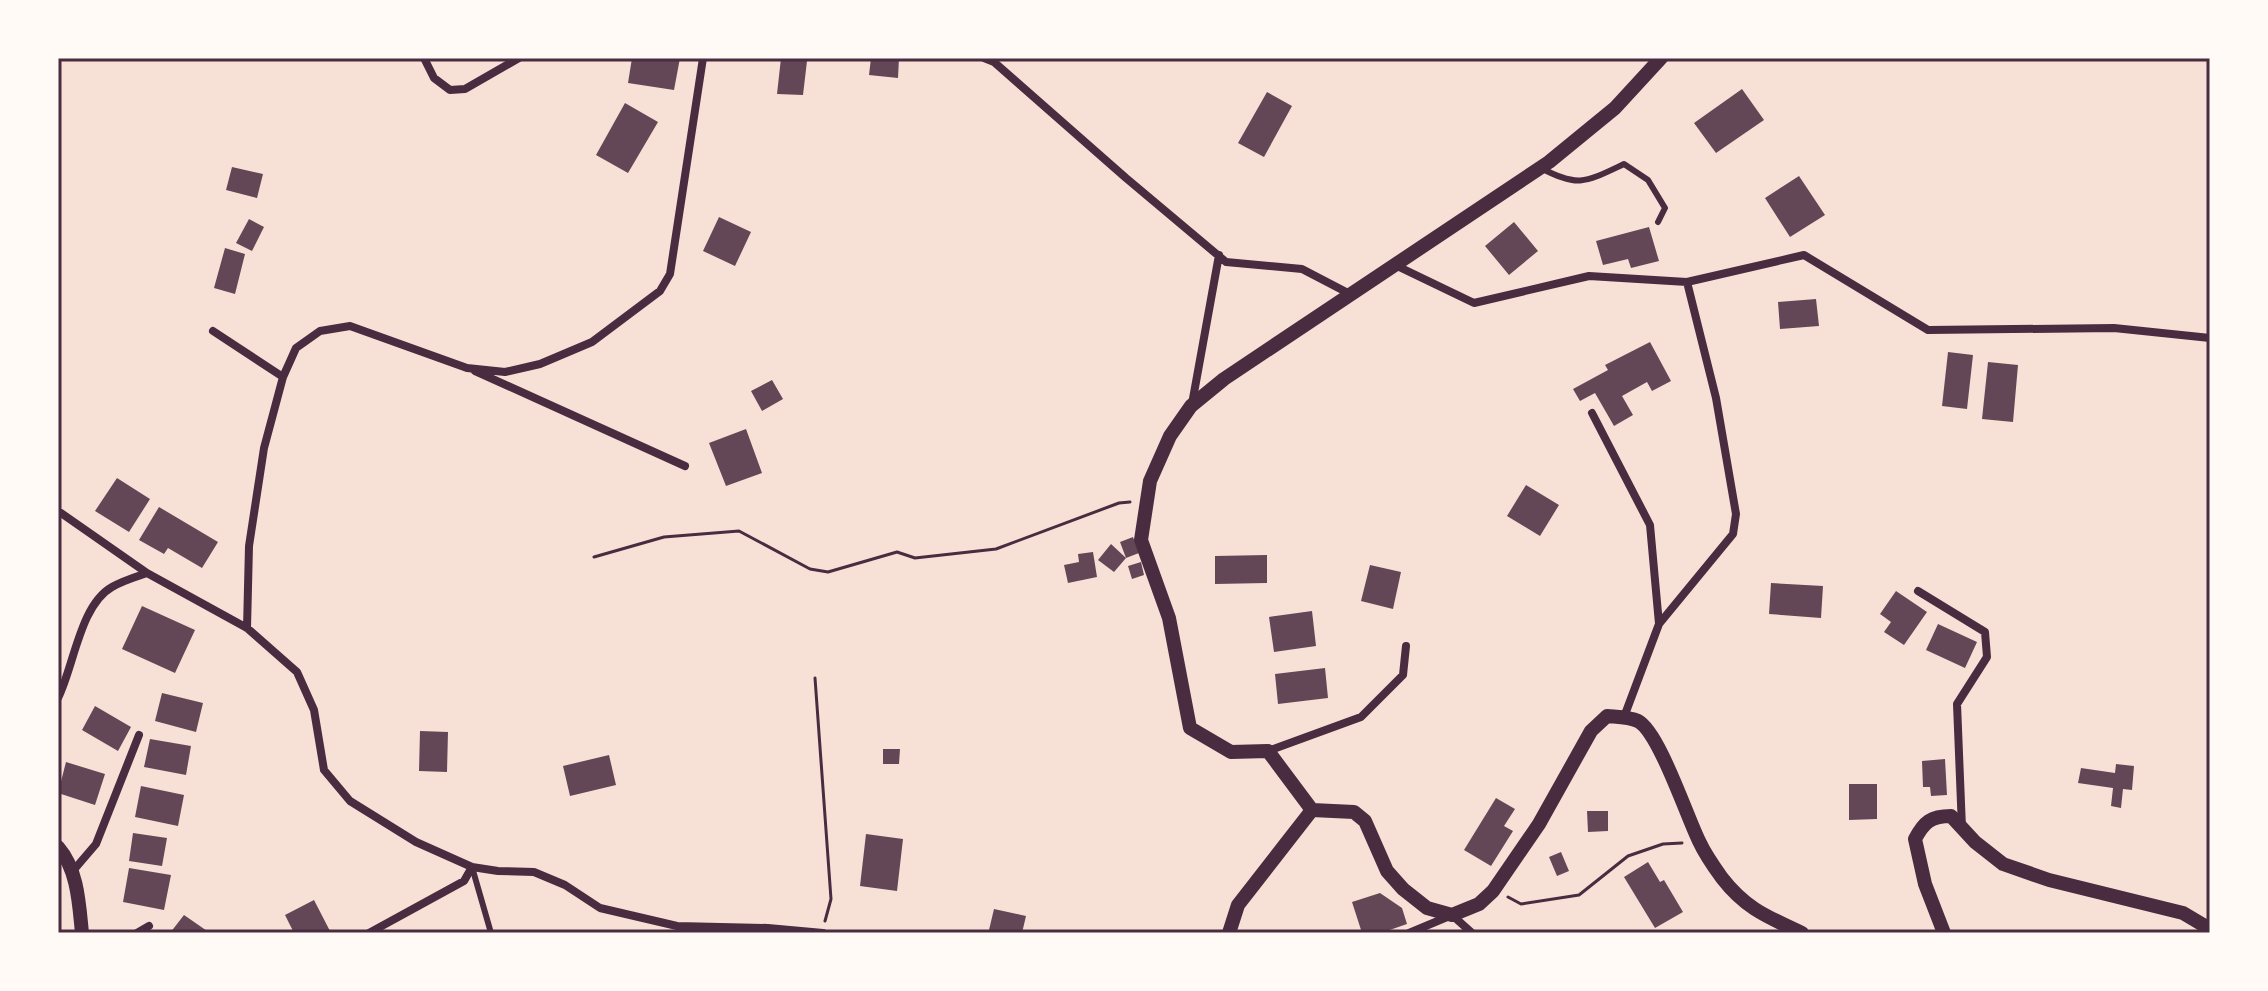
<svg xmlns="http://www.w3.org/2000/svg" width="2268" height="991" font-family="'IBM Plex Sans',sans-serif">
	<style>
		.building { fill: #644757 }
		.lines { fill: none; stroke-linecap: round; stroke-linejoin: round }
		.path { stroke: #4a2c40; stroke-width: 3 }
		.service { stroke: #4a2c40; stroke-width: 6 }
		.minor { stroke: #4a2c40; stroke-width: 8 }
		.tertiary { stroke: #4a2c40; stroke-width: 14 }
		.neatline { fill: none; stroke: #4a2c40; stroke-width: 3 }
	</style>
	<rect width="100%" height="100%" fill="#f7e1d7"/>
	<path class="building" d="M632 58H680L674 90 628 83Z
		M781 58 807 61 803 95 777 94Z
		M871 58H899L898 78 869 75Z
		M1742 89 1764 120 1716 153 1694 123Z
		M1267 92 1292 106 1264 157 1238 143Z
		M625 103 658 122 628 173 596 155Z
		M232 167 263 174 257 198 226 190Z
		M1799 176 1825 215 1790 237 1765 198Z
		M719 217 751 232 735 266 703 251Z
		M249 219 264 227 252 251 236 243Z
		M1514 222 1538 251 1509 275 1485 246Z
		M1649 227 1659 261 1631 268 1628 259 1603 265 1596 241Z
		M225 248 245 254 235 294 214 288Z
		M1816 299 1819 326 1780 329 1778 302Z
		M1650 342 1671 381 1652 391 1647 382 1622 396 1633 415 1614 426 1595 393 1580 401 1573 389 1608 370 1605 365Z
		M1948 352 1973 355 1967 409 1942 406Z
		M1988 362 2018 365 2013 422 1982 419Z
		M772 380 783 399 762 411 751 391Z
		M746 429 762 473 726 486 709 443Z
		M117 478 150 499 129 532 95 511Z
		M1526 485 1559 505 1540 536 1507 516Z
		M159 507 218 542 202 568 168 548 164 554 139 540Z
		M1133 537 1139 553 1126 558 1114 572 1098 560 1111 544 1126 558 1120 542Z
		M1093 552 1097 577 1068 583 1064 565 1079 562 1078 554Z
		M1267 555V583L1215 584V556Z
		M1141 562 1144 575 1132 579 1128 566Z
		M1370 565 1401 572 1393 609 1361 601Z
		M1771 583 1823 586 1821 618 1769 614Z
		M1896 591 1927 612 1904 645 1884 632 1891 622 1880 614Z
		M142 606 195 630 175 673 122 649Z
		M1312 611 1316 646 1274 652 1269 617Z
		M1938 624 1977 642 1965 668 1926 650Z
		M1325 668 1328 698 1278 704 1275 674Z
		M162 693 203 703 196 732 155 721Z
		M95 706 131 727 118 751 82 730Z
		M420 731 448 732 447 772 419 771Z
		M150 739 191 746 186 775 144 767Z
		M883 749H900L899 764H883Z
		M609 755 616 785 570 796 563 766Z
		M1945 759 1947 795 1931 796 1930 787H1923L1922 761Z
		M66 762 105 774 95 805 58 793Z
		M2116 764 2134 766 2132 790 2123 789 2121 808 2111 806 2113 788 2078 783 2081 768 2115 773Z
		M1849 784H1877V819L1849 820Z
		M141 786 184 795 178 826 135 817Z
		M1496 798 1515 809 1504 826 1513 831 1491 866 1464 850Z
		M1587 811H1608V831L1588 832Z
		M133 833 167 838 162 866 129 861Z
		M866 834 903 839 897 891 860 886Z
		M1561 852 1569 871 1557 876 1549 857Z
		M1648 862 1660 882 1664 880 1683 912 1655 928 1624 877Z
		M129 868 171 875 164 910 123 902Z
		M1380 893 1402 908 1407 924 1381 933H1362L1352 902Z
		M314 900 331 933H294L285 915Z
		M994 909 1026 916 1022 933 989 930Z
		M184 915 210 933H170Z"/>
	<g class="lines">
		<path class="path" d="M594 557 664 537 739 531 810 569 828 572 897 552 915 558 996 549 1119 503 1130 502
			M815 678 831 899 825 921
			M1508 897 1521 904 1579 895 1628 856 1663 844 1682 843"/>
		<path class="service" d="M1541 168C1578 188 1586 182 1624 164L1648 180 1665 208 1658 222
			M472 867 491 933"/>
		<path class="minor" d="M424 58 434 78 450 90 465 89 519 58
			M984 58 994 62 1126 178 1226 262 1302 269 1350 294
			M1395 265 1474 303 1589 276 1687 282 1716 398 1736 514 1733 534 1659 624 1624 717
			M1687 282 1804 255 1928 330 2114 328 2210 338
			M213 331 283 377
			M475 371 685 466
			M1192 404 1219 255
			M1592 413 1650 525 1659 624
			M61 513 147 573 247 628 297 672 314 710 324 770 350 801 416 842 472 867 498 871 534 872 565 885 600 908 677 926 768 928 823 933
			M1918 591 1985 632 1987 657 1957 704 1962 828
			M247 628 249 546 264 448 283 377 296 348 320 331 350 326 467 368 505 372 540 364 592 342 660 291 670 274 703 58
			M58 698C74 666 80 605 112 587 122 581 135 577 147 573
			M1268 751 1361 717 1403 675 1406 646
			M72 872 96 844 139 735
			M137 933 149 926
			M369 933 464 881 472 867
			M1409 933 1452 915 1472 933"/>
		<path class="tertiary" d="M1312 810 1268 751 1231 752 1190 728 1169 618 1141 540 1150 481 1170 436 1191 406 1224 379 1549 162 1615 108 1661 58
			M1312 810 1354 812 1365 821 1387 871 1403 889 1427 908 1452 915 1479 904 1493 891 1539 824 1591 731 1607 716C1617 717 1629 717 1638 721 1659 732 1687 817 1699 841 1705 854 1714 867 1722 878 1746 909 1768 917 1802 933
			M58 847C78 870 79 904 82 933
			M1229 933 1238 905 1312 810
			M1944 933 1925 884 1915 839C1924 822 1931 816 1951 816L1975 842 2003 864 2049 880 2183 913 2210 929"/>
	</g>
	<rect width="2268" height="991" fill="none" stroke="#fffaf5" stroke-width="120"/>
	<rect x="60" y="60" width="2148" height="871" class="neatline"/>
</svg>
